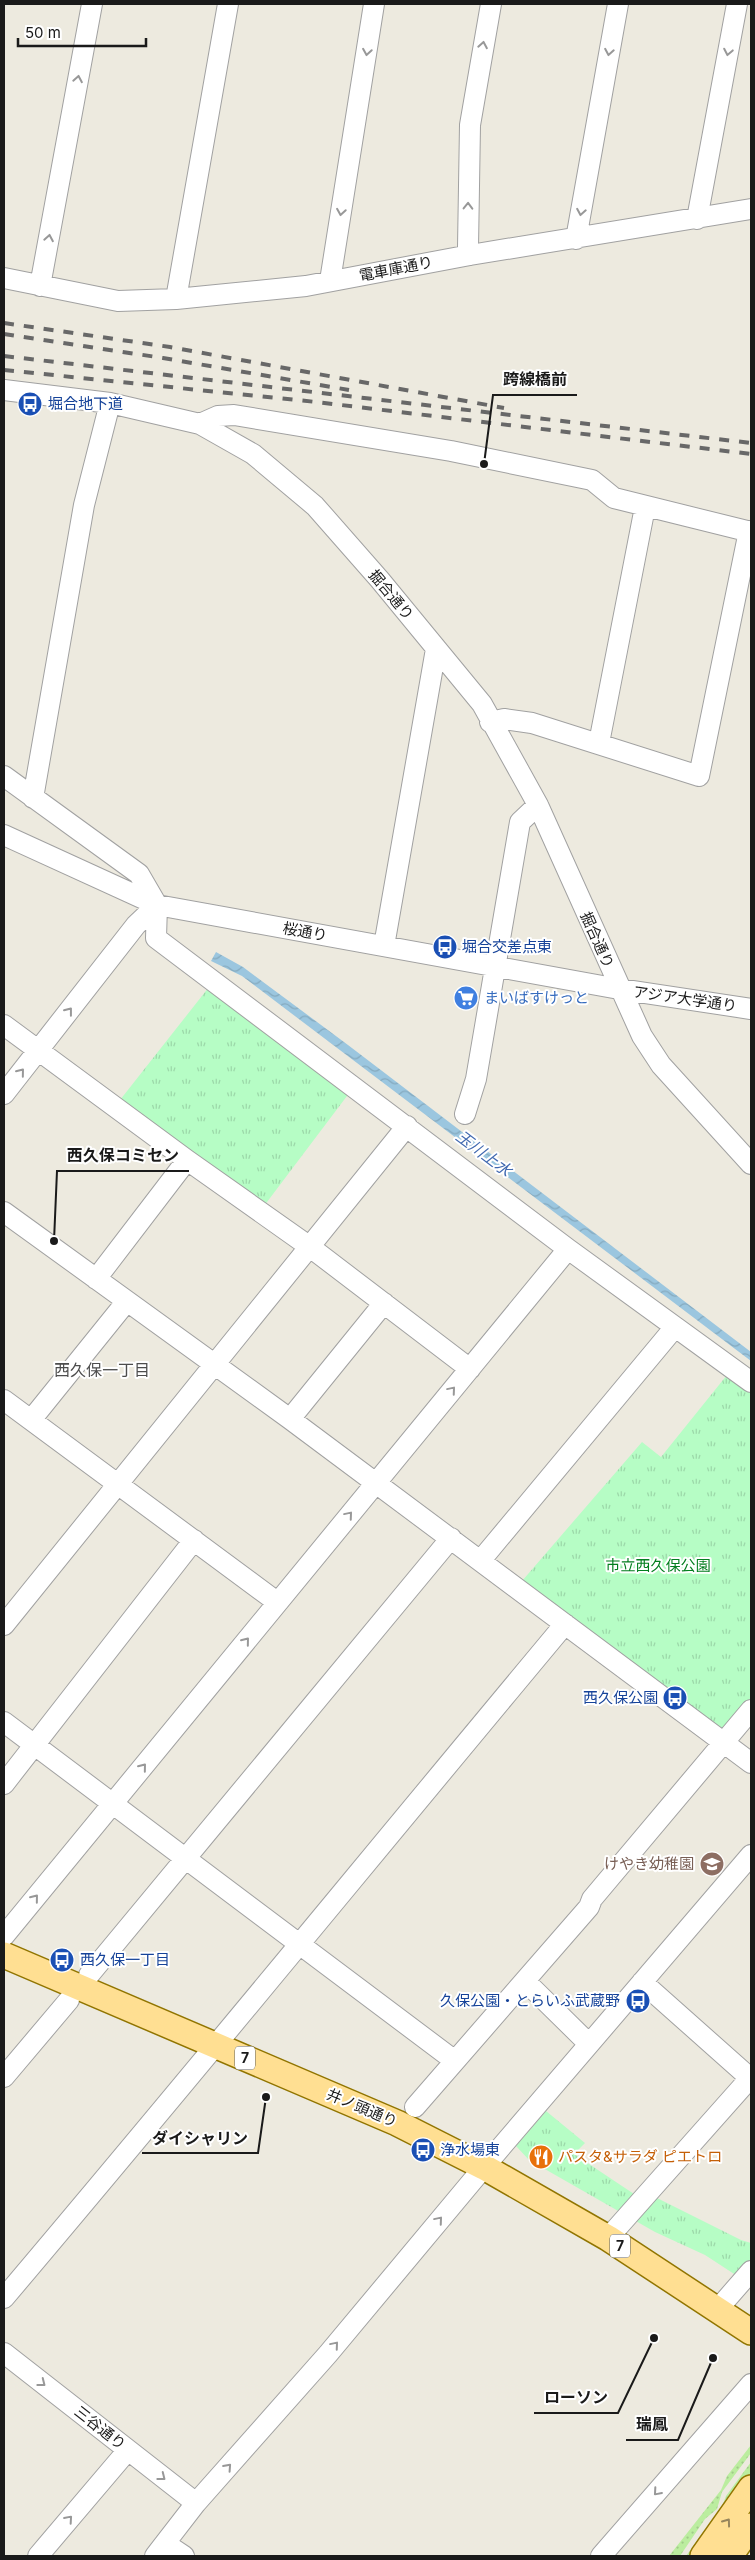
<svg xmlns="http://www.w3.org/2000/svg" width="755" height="2560" font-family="Inter,'Noto Sans JP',sans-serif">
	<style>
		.park { fill: url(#park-tufts) }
		.garden { fill: url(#garden-dots) }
		.water { fill: url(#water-waves) }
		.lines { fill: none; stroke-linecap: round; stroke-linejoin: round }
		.minor-casing { stroke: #a1a1a1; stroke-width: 22 }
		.major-casing { stroke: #917500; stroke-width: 28 }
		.minor { stroke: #fff; stroke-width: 20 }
		.major { stroke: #ffdf92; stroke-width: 25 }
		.rail { stroke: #686868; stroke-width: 4; stroke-dasharray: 10 10; stroke-linecap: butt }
		.oneway { stroke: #989898 }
		.oneway2 { stroke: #98865c }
		.labels { text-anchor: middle; stroke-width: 4; stroke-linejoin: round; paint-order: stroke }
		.shield { fill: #fff; stroke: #5f5f5f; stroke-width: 1 }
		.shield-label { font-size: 14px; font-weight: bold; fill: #1a1a1a }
		.street-label { font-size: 15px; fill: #1a1a1a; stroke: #fff }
		.transit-label { font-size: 15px; fill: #164399; stroke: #fff; text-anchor: start }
		.shop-label { font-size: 15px; fill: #366cbe; stroke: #fff; text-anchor: start }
		.park-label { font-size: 15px; fill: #037e1e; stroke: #fff }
		.education-label { font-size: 15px; fill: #785e54; stroke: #fff; text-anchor: end }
		.food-label { font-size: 15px; fill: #c56008; stroke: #fff; text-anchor: start }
		.water-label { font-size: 16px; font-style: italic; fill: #4169b0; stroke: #fff }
		.neighbourhood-label { font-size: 16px; fill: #4d4d4d; stroke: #fff }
		.leader { fill: none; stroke: #1a1a1a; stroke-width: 2 }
		.callout-dot { fill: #1a1a1a; stroke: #fff; stroke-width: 2 }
		.callout-label { font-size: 16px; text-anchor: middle; font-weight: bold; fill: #1a1a1a; stroke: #fff; stroke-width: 4; stroke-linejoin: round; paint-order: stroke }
	</style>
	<defs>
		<pattern id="park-tufts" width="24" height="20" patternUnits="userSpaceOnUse" patternTransform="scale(1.25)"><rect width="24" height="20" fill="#b6fdc5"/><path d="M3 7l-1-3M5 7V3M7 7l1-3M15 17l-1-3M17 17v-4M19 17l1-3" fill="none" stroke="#9cd8a9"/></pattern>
		<pattern id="garden-dots" width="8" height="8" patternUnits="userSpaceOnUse" patternTransform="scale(1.25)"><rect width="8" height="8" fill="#bbed9f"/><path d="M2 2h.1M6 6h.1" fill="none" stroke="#a0cb88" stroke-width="1.8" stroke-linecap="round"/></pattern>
		<pattern id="water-waves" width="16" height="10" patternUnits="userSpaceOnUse" patternTransform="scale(1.25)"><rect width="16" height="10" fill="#9bc6df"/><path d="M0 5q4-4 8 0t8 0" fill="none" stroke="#85aabf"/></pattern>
	</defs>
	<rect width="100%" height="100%" fill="#edeadf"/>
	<path class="park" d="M209 987 350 1092 264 1206 120 1100Z
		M727 1375 751 1392V1702L727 1731 720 1730 522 1581 642 1442 661 1457Z
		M546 2111 585 2143 574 2154 640 2198 655 2197 741 2240 751 2243V2285L705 2255 655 2232 529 2160 516 2146Z"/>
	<path class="garden" d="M751 2445V2453L722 2492 717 2509 705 2519 680 2556H669L721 2490 727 2476Z
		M751 2462V2474L693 2556H686L710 2523 719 2515 726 2496Z"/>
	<path class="water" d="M216 952 243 967 348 1045 751 1352V1361L242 976 211 961Z"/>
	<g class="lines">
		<defs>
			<path id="minor" d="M697 219 737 4
				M576 239 618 4
				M470 255 468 247 470 125 491 4
				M4 278 118 301 176 299 306 286 470 255 751 209
				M330 281 374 4
				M40 286 92 4
				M176 299 228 4
				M4 390 110 403 200 424 253 454 315 506 380 580 482 704 538 805 642 1036 661 1065 751 1164
				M200 424 218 416 234 415 451 451 592 480 614 498 751 532
				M490 722 504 719 532 723 699 776 749 531
				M599 743 645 507
				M4 776 139 874 157 905 156 938 568 1249 751 1382
				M33 798 84 505 110 403
				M4 835 157 905 619 989 751 1009
				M384 946 436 649
				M4 1025 187 1160 310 1247 470 1369
				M4 1094 136 925 157 905
				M465 1114 476 1079 520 822 538 805
				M4 1212 290 1419 751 1763
				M96 1279 187 1160
				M4 1400 277 1602
				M290 1419 384 1303
				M31 1420 127 1301
				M481 1560 675 1327
				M4 1625 407 1126
				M4 1722 455 2061
				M4 1784 194 1540
				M4 1936 568 1249
				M89 1975 451 1538
				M525 1981 589 2044
				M642 1982 750 2078
				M4 2077 69 2000
				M415 2107 589 1907 592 1899 751 1710
				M608 2238 751 2077
				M4 2298C193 2075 378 1848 565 1624
				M717 2310 751 2271
				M4 2353 196 2503
				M166 2544 184 2556
				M38 2556 128 2450
				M155 2556 196 2503 328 2354 484 2167 751 1855
				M601 2556 751 2384"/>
			<path id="major" d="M4 1955 397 2123 484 2167 608 2238 751 2332
				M703 2556 751 2488
				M730 2556 751 2526"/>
		</defs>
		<use href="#minor" class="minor-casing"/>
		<use href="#major" class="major-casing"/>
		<use href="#minor" class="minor"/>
		<use href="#major" class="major"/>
		<path class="rail" d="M4 323 170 347 504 408
			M4 334 163 358 349 390
			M4 356 751 443
			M4 370 316 402 751 454"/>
	</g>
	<defs><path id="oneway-chevron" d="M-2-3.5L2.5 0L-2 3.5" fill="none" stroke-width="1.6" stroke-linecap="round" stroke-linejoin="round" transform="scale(1.25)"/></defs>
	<g class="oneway">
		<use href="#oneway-chevron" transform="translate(483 45) rotate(-80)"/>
		<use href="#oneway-chevron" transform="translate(367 52) rotate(99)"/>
		<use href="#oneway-chevron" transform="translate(609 52) rotate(100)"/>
		<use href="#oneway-chevron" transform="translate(728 52) rotate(101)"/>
		<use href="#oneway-chevron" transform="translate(78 79) rotate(-80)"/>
		<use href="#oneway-chevron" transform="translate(468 206) rotate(-89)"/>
		<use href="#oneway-chevron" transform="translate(341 212) rotate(99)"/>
		<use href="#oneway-chevron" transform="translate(581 212) rotate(100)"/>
		<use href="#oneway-chevron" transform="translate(49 238) rotate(-80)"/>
		<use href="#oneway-chevron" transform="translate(69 1011) rotate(-52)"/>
		<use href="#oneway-chevron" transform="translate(21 1072) rotate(-51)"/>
		<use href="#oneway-chevron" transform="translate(452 1390) rotate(-50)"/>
		<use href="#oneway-chevron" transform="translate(349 1515) rotate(-50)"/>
		<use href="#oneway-chevron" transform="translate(246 1641) rotate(-51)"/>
		<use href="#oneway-chevron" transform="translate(143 1767) rotate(-51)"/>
		<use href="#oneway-chevron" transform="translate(35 1898) rotate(-51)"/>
		<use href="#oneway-chevron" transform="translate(439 2220) rotate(-50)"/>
		<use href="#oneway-chevron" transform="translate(335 2345) rotate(-50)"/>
		<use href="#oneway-chevron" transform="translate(42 2383) rotate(38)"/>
		<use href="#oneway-chevron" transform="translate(228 2467) rotate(-48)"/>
		<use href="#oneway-chevron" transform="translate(162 2477) rotate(38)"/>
		<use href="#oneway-chevron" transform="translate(657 2492) rotate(131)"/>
		<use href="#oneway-chevron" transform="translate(69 2519) rotate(-49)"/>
	</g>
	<use class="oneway2" href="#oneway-chevron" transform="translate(727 2522) rotate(-54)"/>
	<defs>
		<symbol id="bus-disc" viewBox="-11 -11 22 22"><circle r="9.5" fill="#1a4fb4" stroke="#fff"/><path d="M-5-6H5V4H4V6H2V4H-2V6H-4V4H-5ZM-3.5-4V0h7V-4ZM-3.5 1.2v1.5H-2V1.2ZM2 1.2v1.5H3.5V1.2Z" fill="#fff"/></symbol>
		<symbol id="supermarket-disc" viewBox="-11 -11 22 22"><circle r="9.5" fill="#3f7fe0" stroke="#fff"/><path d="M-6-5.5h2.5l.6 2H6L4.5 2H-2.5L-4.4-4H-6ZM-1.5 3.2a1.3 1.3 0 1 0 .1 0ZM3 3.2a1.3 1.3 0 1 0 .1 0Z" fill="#fff"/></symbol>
		<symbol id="school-disc" viewBox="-11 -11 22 22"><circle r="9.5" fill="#8d6e63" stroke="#fff"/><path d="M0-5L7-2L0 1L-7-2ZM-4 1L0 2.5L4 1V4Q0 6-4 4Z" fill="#fff"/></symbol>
		<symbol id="restaurant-disc" viewBox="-11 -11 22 22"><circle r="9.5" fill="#e8710a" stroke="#fff"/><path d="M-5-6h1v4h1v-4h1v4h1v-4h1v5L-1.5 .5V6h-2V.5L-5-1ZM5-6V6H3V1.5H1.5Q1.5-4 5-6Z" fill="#fff"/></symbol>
	</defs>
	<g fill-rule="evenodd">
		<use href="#bus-disc" x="16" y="390" width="28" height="28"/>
		<use href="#bus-disc" x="431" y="933" width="28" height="28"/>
		<use href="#supermarket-disc" x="452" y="984" width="28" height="28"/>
		<use href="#bus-disc" x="661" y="1684" width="28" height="28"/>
		<use href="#school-disc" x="698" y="1850" width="28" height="28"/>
		<use href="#bus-disc" x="48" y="1946" width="28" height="28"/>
		<use href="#bus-disc" x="624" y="1987" width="28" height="28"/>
		<use href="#bus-disc" x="409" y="2136" width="28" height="28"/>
		<use href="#restaurant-disc" x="527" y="2143" width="28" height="28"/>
	</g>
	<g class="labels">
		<g class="shield">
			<rect x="235" y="2046.5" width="20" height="23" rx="4"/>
			<rect x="610" y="2234.5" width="20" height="23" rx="4"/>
		</g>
		<g class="shield-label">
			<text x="245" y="2063">7</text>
			<text x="620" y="2251">7</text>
		</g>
		<g class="street-label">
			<text transform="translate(396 269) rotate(-11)" y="5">電車庫通り</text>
			<text transform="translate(391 595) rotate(50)" y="5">掘合通り</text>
			<text transform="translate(305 932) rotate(10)" y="5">桜通り</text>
			<text transform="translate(597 940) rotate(66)" y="5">掘合通り</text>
			<text transform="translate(685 999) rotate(8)" y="5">アジア大学通り</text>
			<text transform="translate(362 2108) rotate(23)" y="5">井ノ頭通り</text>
			<text transform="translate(100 2428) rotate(38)" y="5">三谷通り</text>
		</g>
		<g class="transit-label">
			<text x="48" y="409">堀合地下道</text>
			<text x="462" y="952">堀合交差点東</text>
			<text x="658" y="1703" text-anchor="end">西久保公園</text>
			<text x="80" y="1965">西久保一丁目</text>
			<text x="620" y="2006" text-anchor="end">久保公園・とらいふ武蔵野</text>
			<text x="440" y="2155">浄水場東</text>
		</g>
		<g class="shop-label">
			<text x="484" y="1003">まいばすけっと</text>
		</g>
		<g class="park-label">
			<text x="658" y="1571">市立西久保公園</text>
		</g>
		<g class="education-label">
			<text x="694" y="1869">けやき幼稚園</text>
		</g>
		<g class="food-label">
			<text x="558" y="2162">パスタ&amp;サラダ ピエトロ</text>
		</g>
		<g class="water-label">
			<text transform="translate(484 1153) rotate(37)" y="6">玉川上水</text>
		</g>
		<g class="neighbourhood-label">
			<text x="102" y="1376">西久保一丁目</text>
		</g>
	</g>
	<path class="leader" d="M484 464L493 395H577M54 1241L57 1171H189M266 2097L258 2153H142M654 2338L618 2413H534M713 2358L678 2440H626"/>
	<g class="callout-dot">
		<circle cx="484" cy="464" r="5"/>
		<circle cx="54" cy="1241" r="5"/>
		<circle cx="266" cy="2097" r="5"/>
		<circle cx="654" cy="2338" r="5"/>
		<circle cx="713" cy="2358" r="5"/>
	</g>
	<g class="callout-label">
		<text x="535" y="385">跨線橋前</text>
		<text x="123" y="1161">西久保コミセン</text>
		<text x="200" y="2144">ダイシャリン</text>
		<text x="576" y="2403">ローソン</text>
		<text x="652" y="2430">瑞鳳</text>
	</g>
	<rect width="755" height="2560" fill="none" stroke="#1a1a1a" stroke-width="10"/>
	<path d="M18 38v8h128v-8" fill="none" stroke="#1a1a1a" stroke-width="2.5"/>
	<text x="25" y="38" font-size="15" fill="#1a1a1a" stroke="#ffffff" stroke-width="4" paint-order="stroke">50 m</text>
</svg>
